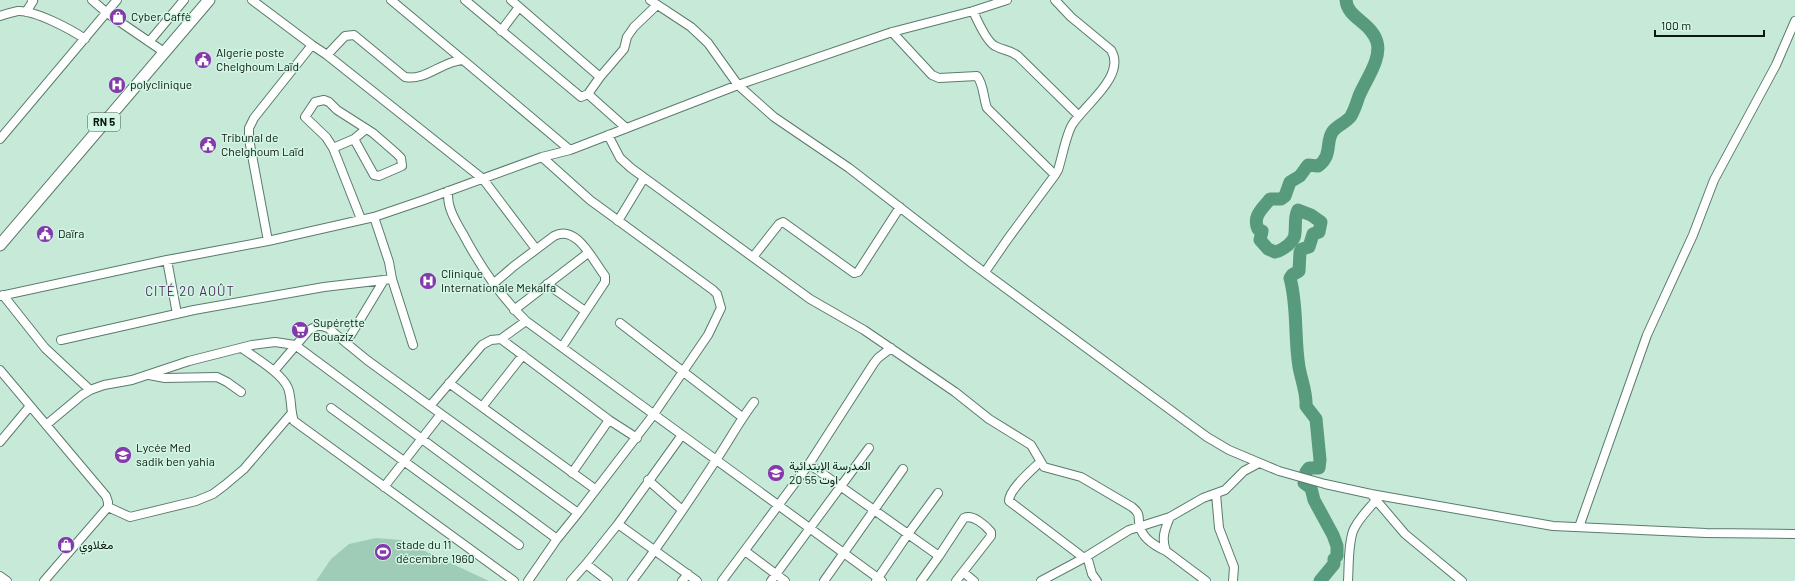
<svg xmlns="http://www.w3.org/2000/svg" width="1795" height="581" font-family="Barlow,Vazirmatn,sans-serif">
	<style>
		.green { fill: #9fccb6 }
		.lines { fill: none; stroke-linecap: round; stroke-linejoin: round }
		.river { stroke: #579b7c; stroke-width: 13 }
		.minor-casing { stroke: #5b7b6b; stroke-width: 10 }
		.major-casing { stroke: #5b7b6b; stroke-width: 13 }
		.minor { stroke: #fff; stroke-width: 8 }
		.major { stroke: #fff; stroke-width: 11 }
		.labels { text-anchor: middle; stroke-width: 3; stroke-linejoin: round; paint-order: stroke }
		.shield { fill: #d4f7e5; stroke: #475b51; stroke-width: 1 }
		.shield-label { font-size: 11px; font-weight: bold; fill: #0b1812 }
		.poi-label { font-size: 12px; fill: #0b1812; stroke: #d4f7e5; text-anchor: start }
		.neighbourhood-label { font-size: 13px; letter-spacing: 1px; fill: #4a275e; stroke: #d4f7e5 }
	</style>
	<rect width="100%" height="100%" fill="#c7ead8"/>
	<path class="green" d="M376 538 401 540 489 581H316L331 559 349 544Z"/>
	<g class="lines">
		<path class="river" d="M1320 581 1334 564V559L1337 556V546L1333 535 1314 500 1311 488 1304 483 1306 472 1309 468H1319L1320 460 1316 419 1306 406C1307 393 1301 379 1299 367 1294 337 1298 307 1290 278L1292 275 1299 271 1300 252 1302 249 1309 247 1313 234 1319 232 1321 222 1311 215 1298 210C1294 218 1296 224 1295 233 1295 242 1283 250 1275 252L1268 249 1260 240 1262 231 1258 229C1252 216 1263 208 1270 199H1281L1285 196 1290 182 1300 176 1308 165 1318 166C1333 156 1325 141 1333 131 1338 125 1347 122 1351 116 1355 109 1357 102 1359 96 1365 81 1382 59 1377 42 1371 22 1347 18 1346 0"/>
		<defs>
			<path id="minor" d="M92 0 107 13 164 52
				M252 0 312 45 254 118 249 128V139L268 241
				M391 0 463 60
				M465 0 581 97 588 94 600 77 624 49 627 37 634 27 657 5
				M511 0 600 77
				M650 0 691 27 708 43 738 85 892 32 973 11 1007 0
				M973 11C977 20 987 42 995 46 1004 51 1009 49 1018 56L1079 116
				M26 12 33 1 32 0
				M0 16C6 14 12 12 18 11 35 10 72 30 85 39
				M501 31 519 7
				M892 32 932 75 939 78 977 76C984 85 983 97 987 108L1055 175
				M149 42 184 0
				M312 45 327 55 483 179 536 249
				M327 55 345 36 354 35 405 77C426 81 442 61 463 60L570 150
				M588 94 626 128
				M608 135 620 158 631 168 810 299 864 330 955 392 989 419 1031 445 1044 467 1081 477 1132 507C1142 515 1137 517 1140 527 1143 539 1155 546 1166 551
				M0 139 117 0
				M333 148 326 137 305 117 315 102 324 100 329 102 337 110 373 133 396 153 401 158 402 166 379 176 374 175 354 139
				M448 191C448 195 448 200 449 204 451 215 458 225 463 234 480 266 500 296 526 321L882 581
				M361 219 333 148 354 139 366 129
				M618 221 644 178
				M753 257 779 224 783 222 854 273 858 272 900 207
				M167 260 177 314
				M985 272 1007 240 1055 175 1058 170C1062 158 1066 135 1072 125 1083 106 1127 76 1111 50L1071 17 1055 0
				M392 279 413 345
				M493 284 514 266 554 236C577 224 593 261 605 276V282L562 347
				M547 284 585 311
				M3 295 45 348 90 390
				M0 296 167 260 268 241 374 217 424 200 542 157 570 150 738 85 774 117 849 168 973 264 1207 437 1229 450 1279 471 1325 484 1371 494 1553 526 1706 533 1795 534
				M514 310 588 253
				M620 323 742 417
				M501 339 609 420 637 438
				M61 340 194 310 324 287 392 279 389 262 374 217
				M346 343 384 280
				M242 348C255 358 282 373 288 388 292 398 290 411 294 421L514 581
				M0 370 106 496 108 502V507L44 581
				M274 371 309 330 319 325 328 328 367 360 430 406 482 345 491 340 501 339 526 321
				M149 375 165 378 217 377 227 382 241 392
				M449 383 595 489
				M430 406 578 513 654 414 708 335 721 308 717 294 713 290 590 200 542 157
				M482 407 523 355
				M331 408 519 545
				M46 425 82 395 90 390 104 385 132 380 189 361 252 345 275 342 295 345 557 539 528 581
				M682 435 618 524 697 581
				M0 442 30 406
				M1040 462C1032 470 1009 489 1009 501L1084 558
				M809 464 939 556 921 581
				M572 473 609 420
				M648 480 682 510
				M384 487 441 414
				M1216 494 1219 528 1234 567 1233 581
				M1371 494 1405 534 1462 581
				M108 507 130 517 196 501 213 494 225 485 244 469 291 414
				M1170 517C1165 529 1161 538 1166 551L1206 581
				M1579 527 1647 335 1693 235 1714 180 1776 65 1795 21
				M557 539 578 513
				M745 551 785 581
				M939 556 964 518C973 514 985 525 991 532V536L956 581
				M1087 556 1092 574 1097 581
				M586 564 618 524
				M963 572 974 581
				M0 576 7 581
				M571 581 586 564 608 581
				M632 581C662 542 689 501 716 460 729 441 740 420 754 402
				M682 581 688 574
				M722 581 809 464 874 363 878 358 891 348
				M771 581 869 448
				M824 581 903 469
				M876 581 908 534 938 493
				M1041 581 1084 558 1129 530 1170 517 1203 498 1225 490 1244 471 1259 463
				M1348 581C1349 565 1348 546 1353 531 1358 519 1368 510 1376 500"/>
			<path id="major" d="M0 245 209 0"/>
		</defs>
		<use href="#minor" class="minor-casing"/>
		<use href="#major" class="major-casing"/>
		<use href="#minor" class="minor"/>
		<use href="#major" class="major"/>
	</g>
	<defs>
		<symbol id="shop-disc" viewBox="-11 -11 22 22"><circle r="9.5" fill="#853aac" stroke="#d4f7e5"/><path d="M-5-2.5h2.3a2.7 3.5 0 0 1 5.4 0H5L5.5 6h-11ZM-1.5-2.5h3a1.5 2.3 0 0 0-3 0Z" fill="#fff"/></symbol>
		<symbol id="civic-disc" viewBox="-11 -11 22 22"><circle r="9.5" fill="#853aac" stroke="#d4f7e5"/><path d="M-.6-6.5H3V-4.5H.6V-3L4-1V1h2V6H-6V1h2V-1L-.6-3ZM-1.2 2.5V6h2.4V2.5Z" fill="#fff"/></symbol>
		<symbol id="hospital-disc" viewBox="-11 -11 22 22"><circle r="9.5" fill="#853aac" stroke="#d4f7e5"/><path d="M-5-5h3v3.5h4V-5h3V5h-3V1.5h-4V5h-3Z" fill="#fff"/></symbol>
		<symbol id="supermarket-disc" viewBox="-11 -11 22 22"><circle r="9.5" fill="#853aac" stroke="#d4f7e5"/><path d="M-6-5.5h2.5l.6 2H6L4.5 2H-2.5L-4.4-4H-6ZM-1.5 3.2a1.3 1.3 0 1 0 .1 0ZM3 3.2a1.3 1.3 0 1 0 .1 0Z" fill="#fff"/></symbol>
		<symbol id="school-disc" viewBox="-11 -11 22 22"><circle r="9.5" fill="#853aac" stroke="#d4f7e5"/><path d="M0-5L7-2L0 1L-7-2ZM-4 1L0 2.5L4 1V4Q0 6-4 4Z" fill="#fff"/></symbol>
		<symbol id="stadium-disc" viewBox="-11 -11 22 22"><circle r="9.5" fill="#853aac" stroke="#d4f7e5"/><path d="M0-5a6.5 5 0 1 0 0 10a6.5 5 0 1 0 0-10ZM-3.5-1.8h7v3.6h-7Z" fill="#fff"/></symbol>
	</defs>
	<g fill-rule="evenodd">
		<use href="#shop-disc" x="108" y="7" width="20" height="20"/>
		<use href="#civic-disc" x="193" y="50" width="20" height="20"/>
		<use href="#hospital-disc" x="107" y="75" width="20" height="20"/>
		<use href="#civic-disc" x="198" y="135" width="20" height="20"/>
		<use href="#civic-disc" x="35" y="224" width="20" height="20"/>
		<use href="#hospital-disc" x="418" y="271" width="20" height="20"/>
		<use href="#supermarket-disc" x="290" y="320" width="20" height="20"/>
		<use href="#school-disc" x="113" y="445" width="20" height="20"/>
		<use href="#school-disc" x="766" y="463" width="20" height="20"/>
		<use href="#shop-disc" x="56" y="535" width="20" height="20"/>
		<use href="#stadium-disc" x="373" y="542" width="20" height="20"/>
	</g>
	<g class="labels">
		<rect class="shield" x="88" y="113" width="32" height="18" rx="3"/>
		<g class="shield-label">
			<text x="104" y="126">RN 5</text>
		</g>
		<g class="poi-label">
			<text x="131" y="21">Cyber Caffè</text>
			<text x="216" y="57">Algerie poste<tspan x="216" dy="14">Chelghoum Laïd</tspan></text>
			<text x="130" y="89">polyclinique</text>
			<text x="221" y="142">Tribunal de<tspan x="221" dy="14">Chelghoum Laïd</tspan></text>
			<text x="58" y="238">Daïra</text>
			<text x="441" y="278">Clinique<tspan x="441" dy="14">Internationale Mekalfa</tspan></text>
			<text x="313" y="327">Supérette<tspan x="313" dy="14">Bouaziz</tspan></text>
			<text x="136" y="452">Lycée Med<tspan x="136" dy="14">sadik ben yahia</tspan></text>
			<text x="789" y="470">المدرسة الإبتدائية<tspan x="789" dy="14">20 اوت 55</tspan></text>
			<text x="79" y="549">مغلاوي</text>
			<text x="396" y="549">stade du 11<tspan x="396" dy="14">décembre 1960</tspan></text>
		</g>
		<g class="neighbourhood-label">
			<text x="190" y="296">CITÉ 20 AOÛT</text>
		</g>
	</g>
	<path d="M1655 30v6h109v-6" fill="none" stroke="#0b1812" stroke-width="2"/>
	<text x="1661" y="30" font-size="12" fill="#0b1812" stroke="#d4f7e5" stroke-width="3" paint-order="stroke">100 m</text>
</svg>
